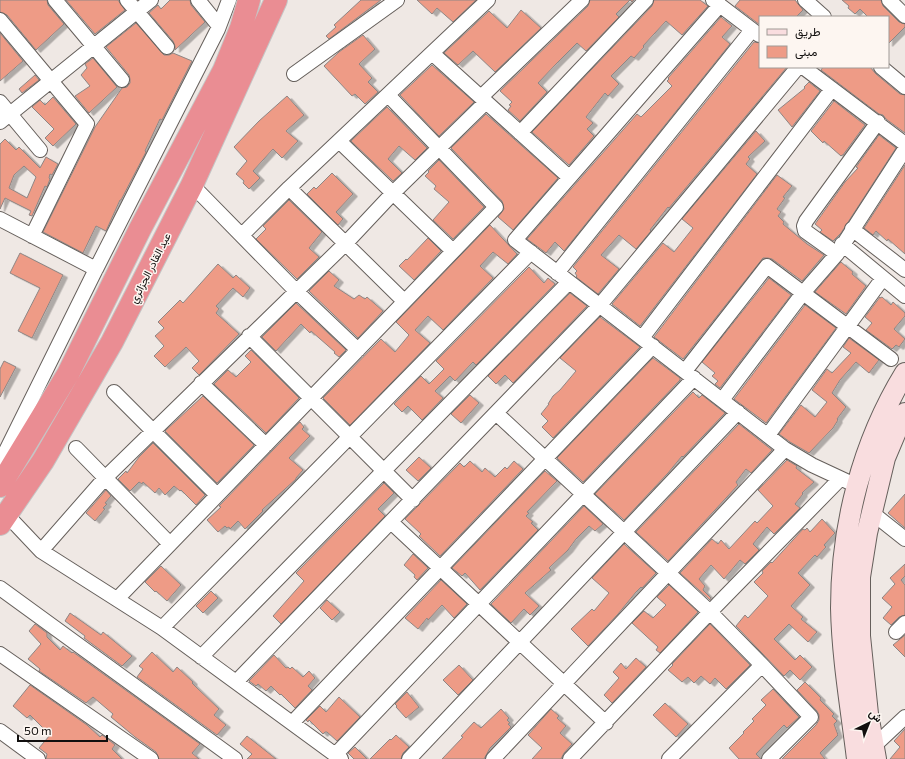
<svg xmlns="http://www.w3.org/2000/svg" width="905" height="759" font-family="Commissioner,Vazirmatn,sans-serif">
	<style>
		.building { fill: #ee9b86; stroke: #8e8684; fill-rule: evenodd; filter: url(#shadow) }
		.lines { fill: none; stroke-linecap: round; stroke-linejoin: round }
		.street-casing { stroke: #655f5b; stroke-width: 16 }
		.secondary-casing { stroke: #655f5b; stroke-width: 22 }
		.highway-casing { stroke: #c6c5c5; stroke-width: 24 }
		.street { stroke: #fff; stroke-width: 14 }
		.secondary { stroke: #f9dddf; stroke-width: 20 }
		.highway { stroke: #ea8d93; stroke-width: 22 }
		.labels { text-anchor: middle; stroke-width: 3; stroke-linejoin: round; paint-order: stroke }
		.street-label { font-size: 11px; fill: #110f0e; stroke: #fdf6f1 }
	</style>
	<defs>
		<filter id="shadow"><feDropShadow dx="4.5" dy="2.5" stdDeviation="0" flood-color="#0004"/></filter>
	</defs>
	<rect width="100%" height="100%" fill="#efe8e4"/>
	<path class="building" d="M0 0H47L48 5 64 24 36 50 7 15 0 12Z
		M66 0H118L125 10 95 34Z
		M170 0H190L191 5 205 22 175 50V46L173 41 149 13 158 5 161 9Z
		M361 0H381L329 39 326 36 336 27 334 25Z
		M417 0H476L453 22 437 8 432 14Z
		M590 0H634L632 2 630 0 616 14 619 17 586 51 577 43 557 63 538 83 547 92 520 121 508 110 511 106 509 105 512 102 500 91 588 6Z
		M654 0H700L708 6 682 35 666 21 643 46 644 47 634 58 631 56 611 76 619 84 608 96 605 93 586 117 593 123 587 129 594 136 569 165 532 132 652 6Z
		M740 0H795L803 10 796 17H760V25L735 6Z
		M842 0H881L883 6 899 22 905 24V27L888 44V17H868L860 9 855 14 848 8 849 6Z
		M521 10 541 28 495 72 473 51 458 65 444 53 489 11 507 28Z
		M721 17 732 26 722 37 730 44 564 251 555 242 546 253 527 239 637 114 641 117 672 86 667 81 669 79 668 78Z
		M136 23 164 55H169L173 53 192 61 162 120 160 119 145 151 146 152 121 200H120L106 231 96 226 83 253 43 232 95 127 122 88 127 87 130 83V79L129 75 106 47Z
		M0 33 23 61 0 81Z
		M363 35 375 49 359 64 372 78 368 82 378 92 365 104 355 94 352 96 324 66 339 52Z
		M754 42 760 43V67H787L669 208 668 207 650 230 651 231 636 249 619 235 601 255 619 269 598 294 576 277 577 276 575 273 577 271 573 267Z
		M93 58 117 87 89 113 75 96 90 86 81 75 87 68 85 64Z
		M432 65 474 102 439 136 400 95Z
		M823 67H870L876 74 900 94 905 95V133L886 119 883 115 879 114 821 70Z
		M35 75 39 80 22 93 19 89Z
		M809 82 820 91 792 127 778 110 805 88 804 87Z
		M287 96 304 115 286 131 298 141 282 158 273 149 253 171 260 178 249 189 243 183 244 181 236 174 247 161 234 147 259 121Z
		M53 97 76 124 53 146 45 138 54 129 32 107 40 100 45 105Z
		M834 101 865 125 843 155H842L841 156 824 141 823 143 811 131Z
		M387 107 427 148 415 160 399 146 388 159 402 173 393 181 351 141Z
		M486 114 558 178 513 230 498 217 504 209 502 201 451 148Z
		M756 131 765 141 748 157 750 159 746 164 757 174 640 326 612 304 663 243 674 252 693 228 682 219Z
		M879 135 896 148 841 233 833 241 820 232 822 230 815 224 845 182 858 168 856 167Z
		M5 139 16 150 19 147 40 168 46 157 58 164 52 175 50 174 49 178 50 179 47 187 45 186 32 216 29 215 31 211 5 198 0 209V144ZM24 166 36 177 27 198 9 188 14 175Z
		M439 160 484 207 453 239 433 220 449 202 434 189 436 186 425 176 429 172 428 171Z
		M905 165V254L888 239 887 241 876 231 873 235 864 228Z
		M332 173 353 194 336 212 343 219 338 225 307 194 314 187 316 189Z
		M777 175 792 186 783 197 785 198 777 209 781 212 778 216 784 222 783 224 807 244 824 255 802 281 772 259 768 258H763L683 359 654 337Z
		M289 200 322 232 309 248 319 257 297 279 256 239 266 229 263 226Z
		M490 225 517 254 508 264 493 252 480 266 493 278 443 330 428 316 415 330 430 343 350 425 323 398 381 339 395 352 409 335 396 322Z
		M428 238 441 251 414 280 399 266 406 259 407 260Z
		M20 253 63 275 32 338 18 331 40 288 10 273Z
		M841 262 853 272 852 274 866 286 846 314 815 292Z
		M218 264 233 278 236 275 250 288 243 297 233 288 216 306 219 309 216 313 239 334 199 375 192 368 199 361 186 347 165 367 154 356 164 346 155 336 164 328 158 322 180 300 183 303Z
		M529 267 544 283 548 278 555 284 476 365 473 362 455 381 450 376 435 391 443 398 422 420 408 406 402 412 394 404 421 376 429 384 444 369 436 361Z
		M329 271 339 280 334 286 354 299 359 295 365 299 367 297 383 311 358 338 309 291Z
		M769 278 791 295 720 388 715 384 718 381 712 376 715 373 702 362Z
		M570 293 587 306 513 383 505 375 496 384 488 376Z
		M880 297V298L882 297 891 305 893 302 905 313V316L894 329 905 339 899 347 896 345 892 349 866 330 872 323 865 317Z
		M296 303 346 350 339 357 334 353 335 352 311 331 310 333 301 324 276 351 262 337Z
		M805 305 836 328 766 423 734 399Z
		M600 317 640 347 553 438 542 427 548 421 541 414 549 404H548L553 396 560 390 576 371 560 358Z
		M849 338 879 360 869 373 856 362 840 380 832 393 846 407 837 419 838 420 833 428 809 453 790 442 779 434 801 405 815 417 827 402 812 390 827 369 832 373 851 353 843 347Z
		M251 350 299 398 266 433 214 384 228 370 236 377 251 362 245 356Z
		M653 358 680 378V380L583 482 557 458Z
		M4 361 16 367 0 397V369Z
		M693 392 699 398 702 395 725 413 683 457 682 456 668 473 624 520 595 494Z
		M470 395 479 403 461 423 451 414Z
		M203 396 254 445 217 483 165 431Z
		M300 422 304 427 302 429 310 436 289 458 303 470 296 478V479L262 510 263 511 245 529 238 521 230 529 229 527 227 528 225 526 218 532 207 520 221 507 219 506Z
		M739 424 772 450 751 473 746 469 736 482 738 485 668 561 636 532Z
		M153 443 205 495 196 505 181 490 180 491 174 486 165 495 159 488 155 493 143 482 142 484 139 482 130 491 118 479 126 471 127 473 139 457Z
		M419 457 431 468 418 481 406 470Z
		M787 460 797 466 796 468 814 482 802 493 803 494 795 504 800 508 774 534 767 527 753 544 759 550 745 564 740 560 724 579 711 565 699 579 705 586 703 590 711 598 710 600 680 573 712 539 718 544 721 540 729 549 755 521 757 523 773 506 758 490Z
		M470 461 482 472 485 468 495 477 505 467 507 469 514 461 523 469 440 556 419 536 421 534 405 519 460 463 464 467Z
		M545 471 557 481 527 512 529 513 526 516 533 522 531 523 538 530 480 590 465 573 462 576 452 568Z
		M384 483 394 493 378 509 385 516 281 624 273 616 304 581 296 573Z
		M106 490 111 496 105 503 107 504 103 508 105 509 95 521 86 513Z
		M905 494V528L888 513Z
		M584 506 603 524 595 531 589 526 576 539 568 550 549 568 551 570 525 593 539 606 530 615 524 609 511 623 491 604Z
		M822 519 835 533 824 545 826 547 817 557 815 555 798 573 810 585 791 606 803 617 801 619 817 632 808 642 789 624 774 639 795 660 800 655 812 667 800 680 790 670 784 676 736 626 745 615 748 618 768 596 754 582 763 573 762 571 771 562 772 563 803 529 805 530 807 528 810 532Z
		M624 544 656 573 642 588 641 587 636 592 618 614 588 646 571 629 592 609 594 611 609 593 592 578Z
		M413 554 428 568 417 580 414 577 415 575 404 565Z
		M905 564V576L901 580 905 585V615L899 617 891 625 883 618 892 607 882 598 895 584 890 578Z
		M161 566 181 585 167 601 156 591 155 592 145 582Z
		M441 580 467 604 454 618 442 605 428 620 427 618 418 629 405 618Z
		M669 585 698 612 660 653 656 650 658 647 632 623 644 611 653 618 666 605 657 597Z
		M211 591 218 598 203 613 196 606Z
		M327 600 340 612 332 620 320 608Z
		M70 613 101 635 103 632 132 656 122 666 84 638 85 636 65 621Z
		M35 624 47 633V637L60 650 63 646 72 653 73 652 200 744 192 753 199 759H159L156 752 135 737 111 717 113 714 93 697 86 703 39 671 40 669 28 659 41 644 29 631Z
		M710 624 750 665 726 689 715 678 710 684 701 676 694 683 688 677 682 682 668 670 673 665 672 664Z
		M905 635V657L893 645Z
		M152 652 173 672 177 667 193 682 192 683 195 686 219 709 214 715 226 725 217 735 137 677 143 669 139 666Z
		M274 655 286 668 288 667 290 669 292 667 303 677 309 671 315 678 308 686 312 690 295 708 281 694 280 695 271 686 266 691 258 684 256 686 249 681Z
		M636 658 646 667 612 703 604 695 619 678 613 672 621 663 626 669Z
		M459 665 473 680 458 695 443 680Z
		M805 682 821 698 820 700 834 714 832 716 837 721 834 724 838 735 820 753 825 759H782L816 725 819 720V715L817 711 797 690Z
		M30 685 87 725 100 737 102 735 109 740 115 745 112 749 122 759H46L47 754 39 748 50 735 30 715 27 718 13 706Z
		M773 689 799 717 787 728 784 725 756 754 761 759H739L729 748 744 733 743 732 754 721 752 719 766 705 761 700Z
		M407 692 419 707 406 718 396 707 397 706 395 704Z
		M339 697 360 717 337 741 327 732H325L323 734 309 720 308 722 306 720 320 706 326 712Z
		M665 703 688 724 676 737 653 715Z
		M501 709 509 718 507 720 510 723 508 724 511 727 490 748 484 759H442L463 737 461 736 474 722 481 728Z
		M551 709 559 716 557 718 566 726 560 733 572 744 564 753 561 759H532L542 748 528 735Z
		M905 729V759H890L900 747 894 741Z
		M396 735 409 747 403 753 401 759H370L390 739 391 740Z
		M247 736 276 759H247L252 754 240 744Z
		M355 747 367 759H354L348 753Z"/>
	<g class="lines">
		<defs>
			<path id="street" d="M55 0 122 80
				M127 0 167 47
				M198 0 219 26
				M713 0 759 35
				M805 0 824 17
				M889 0 905 16
				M720 5 515 240 785 449 812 465 857 486
				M0 20 87 124 32 236
				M432 53 569 177
				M803 67 905 144
				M881 67 905 87
				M294 74 397 0
				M481 97 582 0
				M0 102 40 150
				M0 122 151 0
				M520 133 646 0
				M339 141 453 251
				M192 185 296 291 358 350
				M289 188 404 301
				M0 219 96 269 0 463
				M852 229 905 270
				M242 235 289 188 488 0
				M842 244 905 296
				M837 254 805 231 804 226 806 221 878 122
				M96 269 218 29 229 0
				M557 273 752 30
				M249 336 413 500
				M642 338 832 89
				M685 371 767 266 891 359
				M201 383 266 445
				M114 392 217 495
				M722 400 803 293 837 254 905 149
				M496 413 710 612 762 665 811 717 769 759
				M768 435 883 278
				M76 448 170 544
				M871 512 905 539
				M6 514 41 551 162 628 341 759
				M392 523 606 723
				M41 551 105 478 346 243 393 193 486 102
				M0 588 235 759
				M117 599 496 207 388 95
				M162 628 531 252
				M896 632 905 623
				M0 654 151 759
				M201 657 569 282
				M236 682 600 305 798 67
				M292 723 653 346
				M0 731 38 759
				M873 747 905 717
				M335 755 694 378
				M409 759 738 412
				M493 759 785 449
				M570 759 710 612 840 479
				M669 759 762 665"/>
			<path id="secondary" d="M857 759C851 709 842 658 841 608 841 526 862 443 905 373
				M876 759 868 714 860 636V577L867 533 885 458 898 427 905 413"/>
			<path id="highway" d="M0 486 68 374 140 229 224 70 241 28 249 0
				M0 524 43 461 112 342 192 185 276 0"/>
		</defs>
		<use href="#street" class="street-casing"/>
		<use href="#secondary" class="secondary-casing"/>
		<use href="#highway" class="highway-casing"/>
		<use href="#street" class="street"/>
		<use href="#secondary" class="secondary"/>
		<use href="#highway" class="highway"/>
	</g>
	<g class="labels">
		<g class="street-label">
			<text transform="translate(150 268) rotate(-63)" y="4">عبد القادر الجزائري</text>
		</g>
	</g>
	<rect x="759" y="16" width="130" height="52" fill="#fdf6f1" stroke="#9f9a96"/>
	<rect x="767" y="29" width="20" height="6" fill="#f9dddf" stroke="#9f9a96"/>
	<text x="795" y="36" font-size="12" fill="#110f0e">طريق</text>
	<rect x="767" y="46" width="20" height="12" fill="#ee9b86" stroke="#9f9a96"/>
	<text x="795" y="56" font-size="12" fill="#110f0e">مبنى</text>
	<g transform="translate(869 723) rotate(43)" stroke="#fdf6f1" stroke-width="3" paint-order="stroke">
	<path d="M0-3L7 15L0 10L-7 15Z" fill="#110f0e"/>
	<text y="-6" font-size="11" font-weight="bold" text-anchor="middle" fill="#110f0e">ش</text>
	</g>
	<path d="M18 735v6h89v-6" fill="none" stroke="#110f0e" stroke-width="2"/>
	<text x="24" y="735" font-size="12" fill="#110f0e" stroke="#fdf6f1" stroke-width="3" paint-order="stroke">50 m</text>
</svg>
